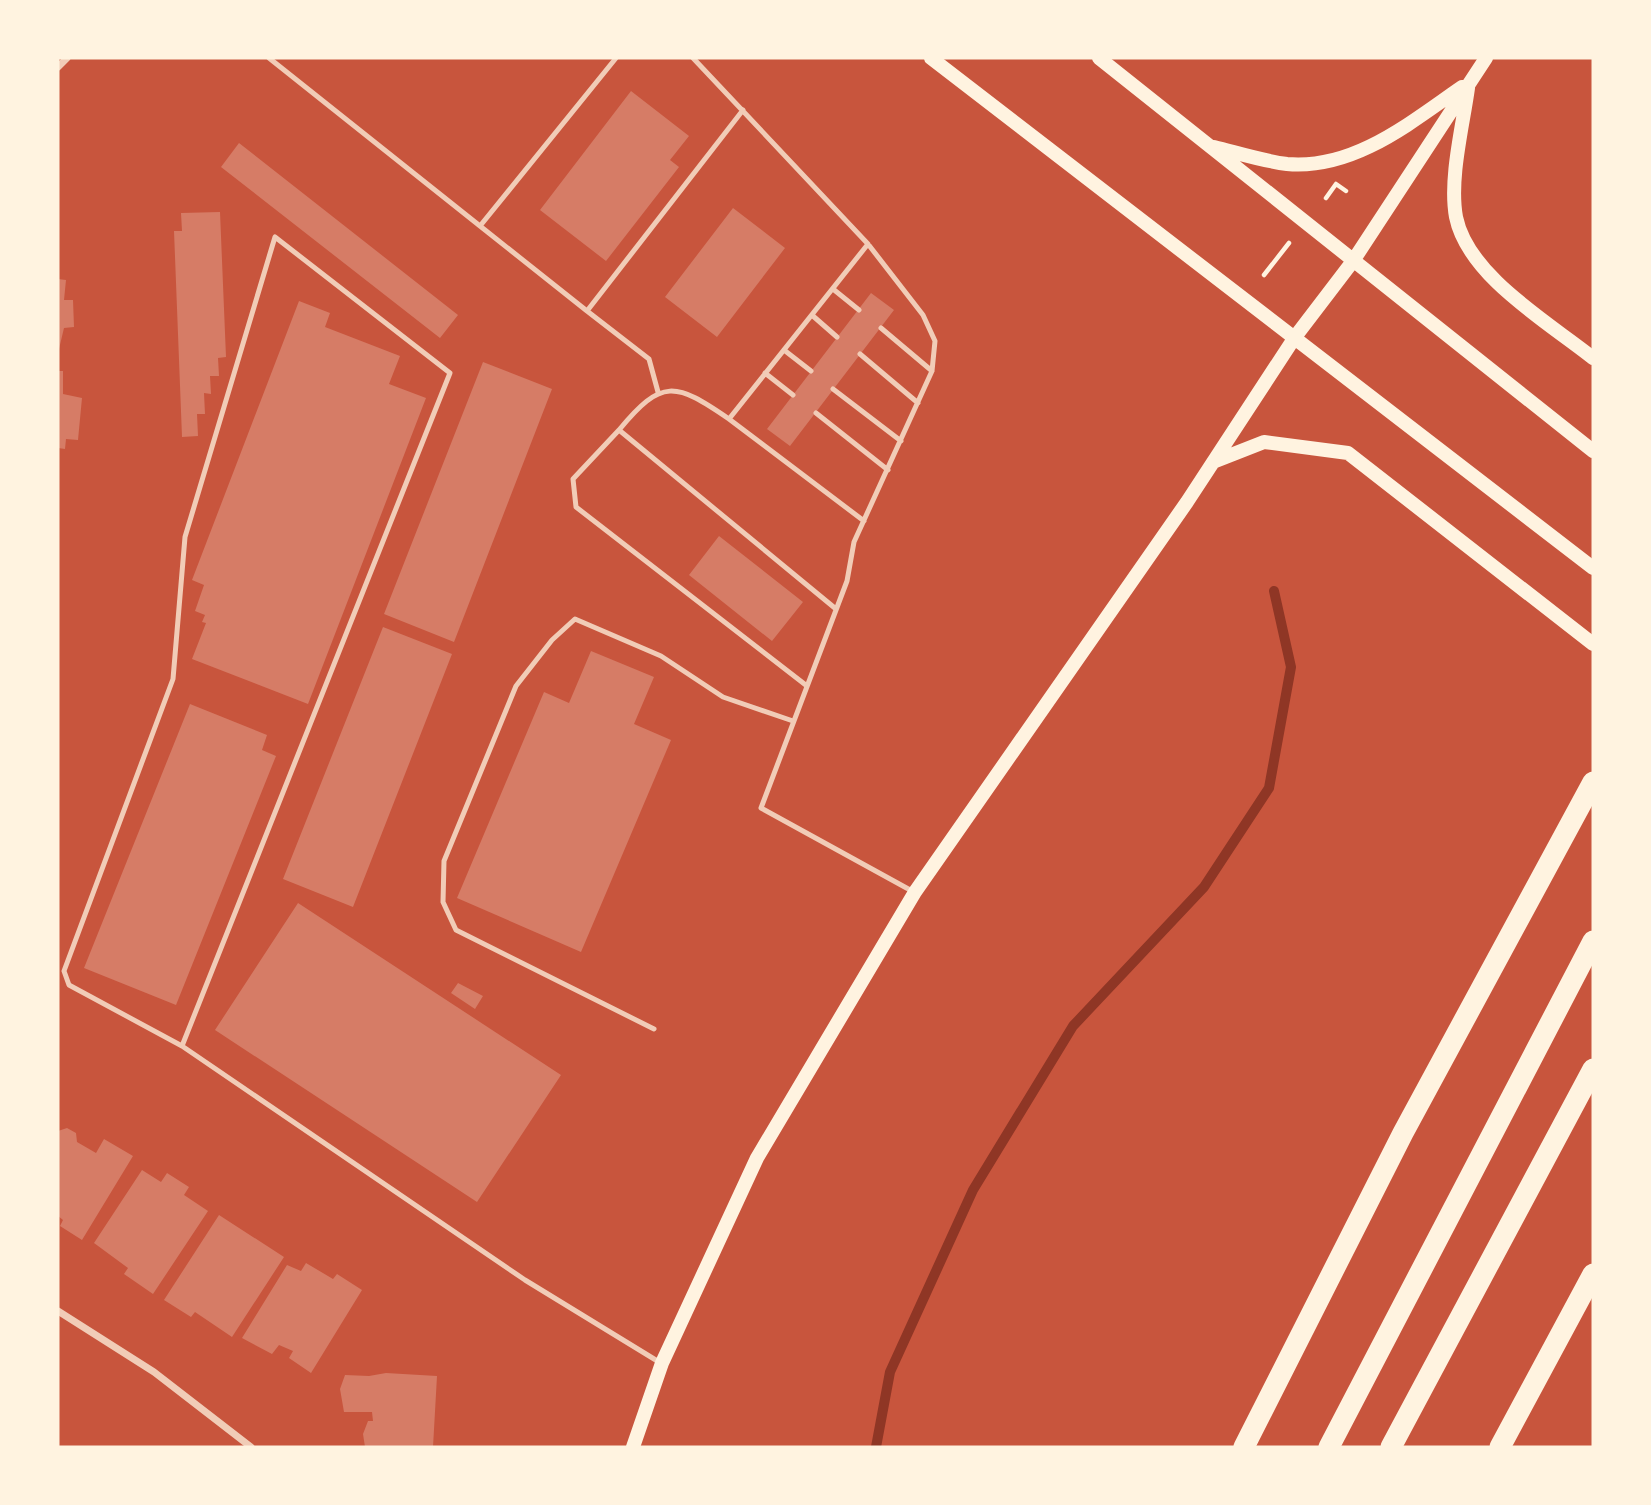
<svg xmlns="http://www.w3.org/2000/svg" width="1651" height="1505" font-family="'Noto Sans',sans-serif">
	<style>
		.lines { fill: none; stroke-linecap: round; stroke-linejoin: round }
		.stream { stroke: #8f3625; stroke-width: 10 }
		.building { fill: #d67c66 }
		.path { stroke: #fff3e0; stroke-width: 4.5 }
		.service { stroke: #f1ccb7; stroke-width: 5 }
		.minor { stroke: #f1ccb7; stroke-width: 7 }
		.secondary { stroke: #fff3e0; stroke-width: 14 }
		.motorway { stroke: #fff3e0; stroke-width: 21 }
	</style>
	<rect width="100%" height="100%" fill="#c8553d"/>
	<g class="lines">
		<path class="stream" d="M876 1447 890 1372 973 1190 1073 1026 1204 887 1269 788 1291 667 1274 591"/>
	</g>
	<path class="building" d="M631 91 689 136 670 160 679 167 606 261 540 210Z
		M239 143 458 315 440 338 221 167Z
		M733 208 785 248 717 337 665 297Z
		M220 212 226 357 218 358 219 376H210L211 394 204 393 205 414H197L198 436 182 437 174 231H182L181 213Z
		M58 279 66 280 64 300H73L74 327 64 328 59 349Z
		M871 293 894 310 790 446 767 429Z
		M299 301 330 313 325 327 400 356 389 384 426 398 308 704 192 659 206 623 202 622 205 615 195 611 204 585 192 580Z
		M483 362 552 389 454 642 384 614Z
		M58 371H63V394L82 398 78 440 66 439 65 449 58 448Z
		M719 536 803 602 772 641 689 575Z
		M383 627 452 654 353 907 283 879Z
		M591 651 654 677 634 724 671 740 581 952 457 898 544 692 569 703Z
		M190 704 267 735 262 750 276 756 176 1005 84 968Z
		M298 903 561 1075 477 1202 215 1030Z
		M458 983 483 996 475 1009 451 993Z
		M67 1128 76 1133 77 1142 96 1153 104 1139 133 1156 82 1240 60 1226 63 1220 58 1216V1131Z
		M142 1170 161 1182 167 1173 189 1187 184 1195 208 1211 153 1294 124 1274 128 1268 94 1243Z
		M219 1215 284 1257 232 1337 195 1312 191 1317 164 1300Z
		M306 1263 333 1279 337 1274 362 1290 311 1373 289 1358 293 1351 279 1345 272 1354 242 1338 287 1265 301 1271Z
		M386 1373 437 1376 433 1447H365L363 1434 368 1421H373L372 1412H344L340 1389 345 1375 369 1376Z"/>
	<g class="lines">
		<path class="path" d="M1336 184 1346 191
			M1326 198 1336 184
			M1264 275 1289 243"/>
		<path class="service" d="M269 58 480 226
			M616 58 480 226 587 311 743 110
			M693 58 868 244 923 315 935 341 932 371 854 542 847 581 761 808 912 891
			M833 289 859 310
			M587 311 649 359 658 392
			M813 316 837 337
			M881 328 932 371
			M784 350 811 371
			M860 354 918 403
			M765 373 793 395
			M833 389 901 441
			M816 413 888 470
			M729 419 864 521
			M619 430 573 479 576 507 807 686
			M836 609 619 430C662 378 675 382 729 419L868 244
			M654 1029 456 930 443 902 444 861 516 686 552 640 575 619 661 656 723 697 793 721
			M182 1046 450 373 275 237 185 537 173 679 64 971 69 985 182 1046 525 1280 659 1362"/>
		<path class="minor" d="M58 67 67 58
			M58 1311 154 1372 251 1447"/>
		<path class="secondary" d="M931 58 1593 568
			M1099 58 1593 451
			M1468 88C1463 125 1449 179 1456 217 1468 276 1548 322 1593 358
			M1214 147C1238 153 1263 161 1287 164 1354 170 1411 122 1462 87
			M1213 462 1264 442 1348 453 1593 644
			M633 1447 662 1363 757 1158 915 892 1187 502 1295 337 1353 261 1486 58"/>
		<path class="motorway" d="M1244 1447 1403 1133 1593 782
			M1329 1447 1593 941
			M1391 1447 1593 1069
			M1500 1447 1593 1274"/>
	</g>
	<rect width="1651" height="1505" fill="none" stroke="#fff3e0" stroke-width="119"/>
</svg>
